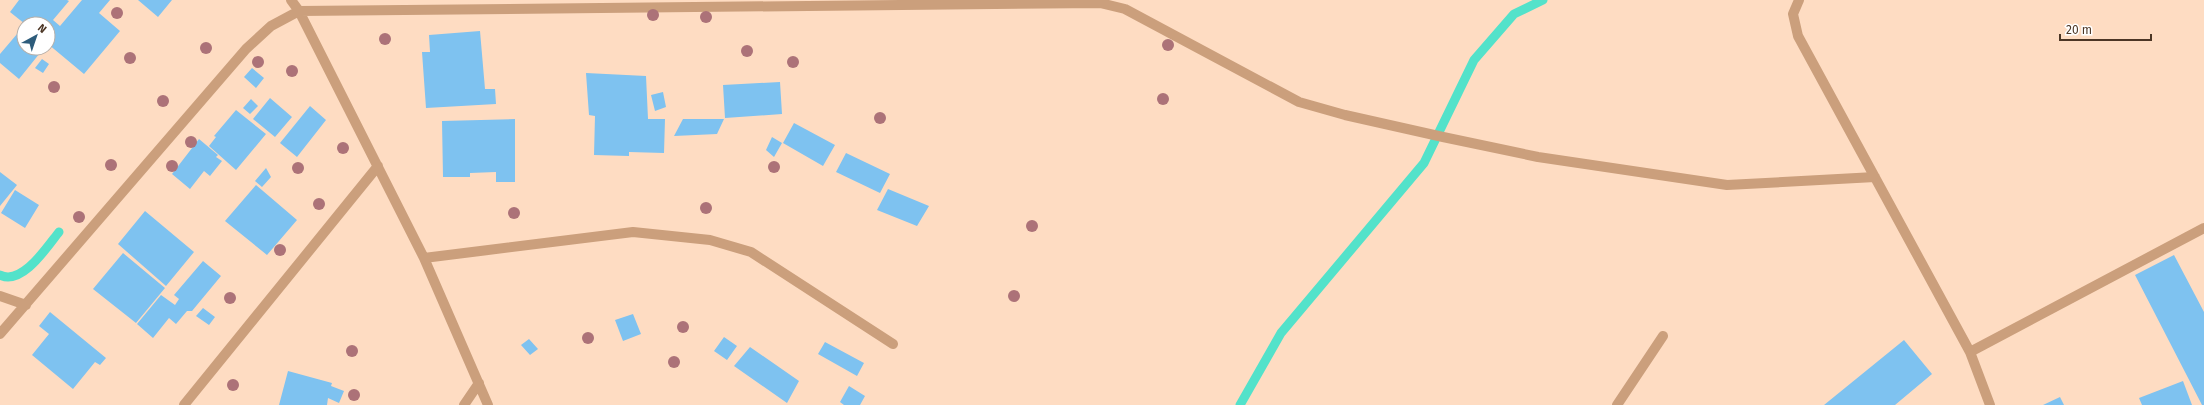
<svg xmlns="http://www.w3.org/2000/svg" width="2204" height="405" font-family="'Fira Sans',sans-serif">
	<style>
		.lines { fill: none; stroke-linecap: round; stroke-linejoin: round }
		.stream { stroke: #53e2ca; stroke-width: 9 }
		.building { fill: #7ec2f0 }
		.street { stroke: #cb9f7c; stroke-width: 10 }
		.tree { fill: #ac7278 }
	</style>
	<rect width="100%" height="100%" fill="#fedcc2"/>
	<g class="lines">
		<path class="stream" d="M0 275C22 286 47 247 59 232
			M1240 405 1281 333 1424 163 1474 60 1514 14 1543 0"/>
	</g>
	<path class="building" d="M19 0H67L69 1 53 20 60 26 82 0H110L99 13 120 31 84 74 48 44V24H25L10 12Z
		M138 0H172L158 17Z
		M23 27 24 48H44L19 79 0 63V54Z
		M480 31 485 89H495L496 104 426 108 422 52H430L429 35Z
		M42 59 49 64 43 73 35 68Z
		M252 68 264 78 256 88 244 77Z
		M586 73 646 76 648 119H665L664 153 629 152V156L594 155 595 116 589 115Z
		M780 82 782 114 725 118 723 85Z
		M663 92 666 107 655 111 651 95Z
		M270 98 292 117 275 137 253 119Z
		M251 99 258 106 250 114 243 108Z
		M310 106 326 120 297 157 280 143Z
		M236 110 266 134 236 170 209 146 216 137 214 136Z
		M515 119V182H496V172L470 173V177H443L442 121Z
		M683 119H724L717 134 674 136Z
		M794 123 835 145 823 166 783 143Z
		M772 137 782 143 774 157 766 150Z
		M199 139 218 155 216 157 222 161 210 176 204 171 190 189 172 174Z
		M846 153 890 174 880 193 836 172Z
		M266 168 271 177 262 187 255 181Z
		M0 172 17 185 0 206Z
		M256 185 297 220 267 255 225 221Z
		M888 189 929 206 917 226 877 210Z
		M15 190 39 205 25 228 1 213Z
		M145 211 194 252 166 286 118 244Z
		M123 253 165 288 136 323 93 289Z
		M2174 255 2204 312V405H2202L2135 275Z
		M203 261 221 276 192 311H187L176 324 169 318 153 338 137 324 161 295 175 305 179 299 174 295Z
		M203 308 215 317 209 325 196 316Z
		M50 312 106 358 100 365 95 362 73 389 32 355 49 334 39 326Z
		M633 314 641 334 623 341 615 320Z
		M724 337 737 346 727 360 714 351Z
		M529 339 538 349 530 355 521 345Z
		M1904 340 1932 374 1895 405H1824Z
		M825 342 864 363 857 376 818 354Z
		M750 347 799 381 787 403 734 366Z
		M288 371 332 383 331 386 344 391 339 403 328 398 327 405H279Z
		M2183 381 2192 405H2142L2139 398Z
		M849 386 865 396 860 405H844L840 402Z
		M2060 397 2064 405H2043Z"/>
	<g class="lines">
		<path class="street" d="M291 0 299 11 424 258 488 405
			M1799 0 1793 14 1798 36 1970 352 1990 405
			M424 258 633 232 710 240 751 252 893 344
			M0 296 26 305
			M0 334 246 49 271 26 299 11 1100 3 1125 9 1299 102 1345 115 1443 137 1538 157 1727 185 1875 177
			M1970 352 2204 228
			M184 405 378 166
			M464 405 479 383
			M1617 405 1663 336"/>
	</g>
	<g class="tree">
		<circle cx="117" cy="13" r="6"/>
		<circle cx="653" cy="15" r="6"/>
		<circle cx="706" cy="17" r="6"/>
		<circle cx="385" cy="39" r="6"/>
		<circle cx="1168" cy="45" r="6"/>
		<circle cx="206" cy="48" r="6"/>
		<circle cx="747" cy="51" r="6"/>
		<circle cx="130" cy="58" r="6"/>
		<circle cx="258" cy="62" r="6"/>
		<circle cx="793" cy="62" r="6"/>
		<circle cx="292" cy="71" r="6"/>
		<circle cx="54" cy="87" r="6"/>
		<circle cx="1163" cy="99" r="6"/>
		<circle cx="163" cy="101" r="6"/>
		<circle cx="880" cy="118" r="6"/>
		<circle cx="191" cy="142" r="6"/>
		<circle cx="343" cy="148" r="6"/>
		<circle cx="111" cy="165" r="6"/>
		<circle cx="172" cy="166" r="6"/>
		<circle cx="774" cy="167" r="6"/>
		<circle cx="298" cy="168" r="6"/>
		<circle cx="319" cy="204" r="6"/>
		<circle cx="706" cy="208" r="6"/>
		<circle cx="514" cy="213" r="6"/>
		<circle cx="79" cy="217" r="6"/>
		<circle cx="1032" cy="226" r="6"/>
		<circle cx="280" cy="250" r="6"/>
		<circle cx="1014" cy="296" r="6"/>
		<circle cx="230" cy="298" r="6"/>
		<circle cx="683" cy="327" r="6"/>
		<circle cx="588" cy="338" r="6"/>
		<circle cx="352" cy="351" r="6"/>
		<circle cx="674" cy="362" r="6"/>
		<circle cx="233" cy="385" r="6"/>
		<circle cx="354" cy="395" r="6"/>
	</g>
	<g transform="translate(36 36) rotate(40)"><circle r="19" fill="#ffffff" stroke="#b7afa8"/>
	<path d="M0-3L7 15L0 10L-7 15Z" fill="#2d5c7b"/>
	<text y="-6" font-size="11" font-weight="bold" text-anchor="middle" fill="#4c3625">N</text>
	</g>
	<path d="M2060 34v6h91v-6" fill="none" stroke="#4c3625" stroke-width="2"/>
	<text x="2066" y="34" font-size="12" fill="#4c3625" stroke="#ffffff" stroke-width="3" paint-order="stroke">20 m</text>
</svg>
